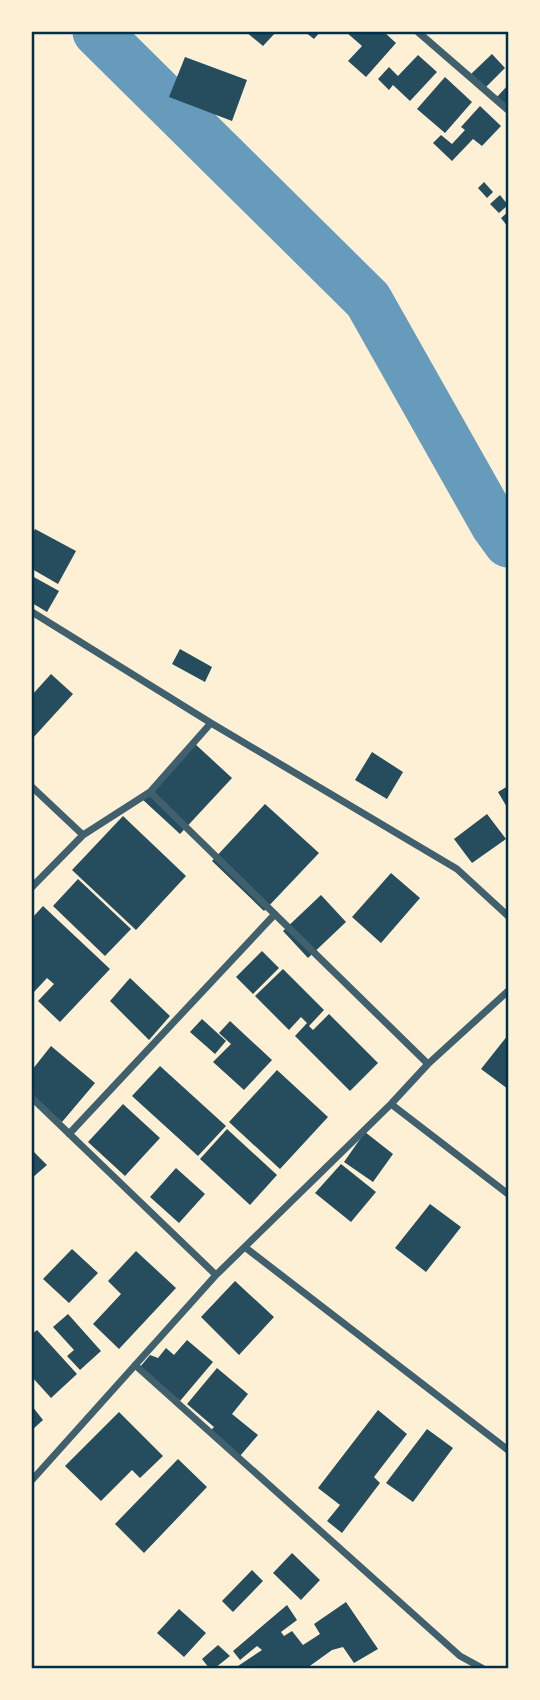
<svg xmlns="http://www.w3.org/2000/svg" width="540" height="1700" font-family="'PT Sans',sans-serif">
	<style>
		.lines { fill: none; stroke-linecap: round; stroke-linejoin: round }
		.river { stroke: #669bbc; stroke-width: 49 }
		.building { fill: #264d5e }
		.minor { stroke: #3f606c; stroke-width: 7 }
		.neatline { fill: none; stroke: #003049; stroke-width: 2.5 }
	</style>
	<rect width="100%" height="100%" fill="#fdf0d5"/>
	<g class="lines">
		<path class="river" d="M97 32 368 300 495 525 508 543"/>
	</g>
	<path class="building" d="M246 32H276L263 46Z
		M305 32H320L314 39Z
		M346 32H384L396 43 366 77 348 61 362 46Z
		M492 54 505 68 485 88 471 74Z
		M418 55 437 72 410 101 393 85 389 90 378 79 389 67 398 76Z
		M185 57 247 80 232 121 169 97Z
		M445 77 472 102 445 133 417 109Z
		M508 85V108L497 97Z
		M480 106 501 126 482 146 473 139 452 161 433 143 441 135 452 144 465 130 461 127Z
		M484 182 493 192 487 198 478 188Z
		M500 195 508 205 499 213 490 204Z
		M508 212V227L501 218Z
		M35 529 76 551 58 584 32 569V535Z
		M32 576 59 591 47 612 32 603Z
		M180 649 212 667 205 682 172 664Z
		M51 674 73 694 32 739V695Z
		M194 743 232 778 180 834 142 799Z
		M372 752 403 772 387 799 355 780Z
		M508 786V809L498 792Z
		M265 804 319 853 264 911 212 861Z
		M487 814 506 839 472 863 454 839Z
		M123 816 186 876 136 930 72 870Z
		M391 873 420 898 381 943 352 917Z
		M78 879 131 929 105 956 53 906Z
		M321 895 346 922 308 958 283 931Z
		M43 906 110 969 60 1022 38 1001 54 984 47 978 34 992 32 989V918Z
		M262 951 279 968 253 994 236 977Z
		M283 969 324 1010 309 1026 313 1030 329 1014 378 1063 350 1091 295 1036 307 1023 301 1017 289 1030 255 996Z
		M130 978 170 1016 149 1040 110 1001Z
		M202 1019 226 1041 215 1054 190 1032Z
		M230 1021 272 1060 244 1090 213 1062 231 1044 219 1033Z
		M508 1035V1089L481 1069Z
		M51 1046 95 1083 62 1122 32 1096V1070Z
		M160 1066 226 1126 198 1156 132 1096Z
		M277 1070 328 1117 280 1169 229 1122Z
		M123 1104 160 1138 125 1176 88 1142Z
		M227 1129 277 1175 250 1205 200 1159Z
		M365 1132 393 1154 373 1182 344 1162Z
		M32 1150 47 1165 32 1178Z
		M341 1164 376 1192 351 1222 315 1193Z
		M176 1168 205 1194 179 1223 150 1197Z
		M430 1204 461 1227 426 1272 395 1248Z
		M72 1249 98 1273 69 1303 43 1279Z
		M136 1251 176 1288 119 1349 93 1324 121 1294 108 1281Z
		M235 1281 274 1317 239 1355 201 1317Z
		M68 1314 101 1351 80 1370 67 1356 74 1350 53 1327Z
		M37 1330 77 1374 51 1398 32 1377V1334Z
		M187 1340 213 1362 180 1401 140 1367 150 1355 158 1358 166 1348 174 1355Z
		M217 1368 248 1394 232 1414 258 1435 240 1456 211 1430 214 1427 187 1404Z
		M32 1406 43 1420 32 1430Z
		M378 1410 407 1434 374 1477 380 1483 342 1533 327 1521 340 1505 318 1488Z
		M119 1412 163 1456 140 1478 132 1470 101 1501 65 1466Z
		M427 1429 453 1448 413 1502 386 1483Z
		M178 1459 207 1487 144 1553 115 1524Z
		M292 1553 320 1580 301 1600 273 1573Z
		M252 1570 263 1581 233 1612 222 1601Z
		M346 1602 378 1649 354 1663 343 1647 332 1650 307 1668H240L238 1666 262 1650 257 1646 240 1660 233 1651 287 1605 297 1620 281 1632 284 1636 292 1631 303 1645 320 1634 314 1624Z
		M179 1609 206 1633 184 1657 157 1633Z
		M218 1645 230 1656 215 1668H209L202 1659Z"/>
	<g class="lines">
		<path class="minor" d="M418 32 508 110
			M32 612 211 723 457 869 508 916
			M32 787 83 835
			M150 792 428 1064
			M32 887 83 835 150 792 211 723
			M32 1098 216 1275
			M391 1104 508 1194
			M69 1134 275 914
			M246 1248 508 1450
			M135 1365 460 1656 482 1668
			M32 1480 216 1275 391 1104 428 1064 508 991"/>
	</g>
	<rect width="540" height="1700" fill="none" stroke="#fdf0d5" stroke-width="66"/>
	<rect x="33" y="33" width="474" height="1634" class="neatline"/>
</svg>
